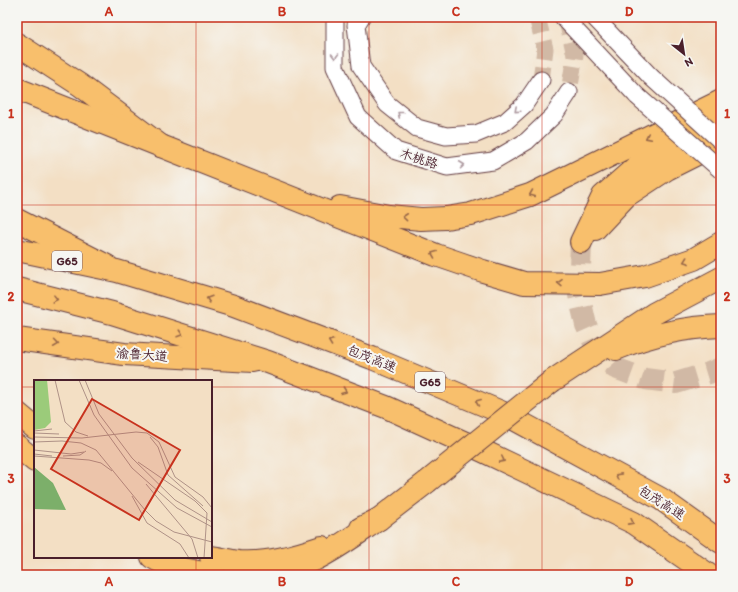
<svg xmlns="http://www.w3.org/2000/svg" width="738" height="592" font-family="Itim,'LXGW WenKai TC',sans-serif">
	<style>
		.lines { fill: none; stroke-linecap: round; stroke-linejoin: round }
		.tertiary-tunnel { stroke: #d1b9a5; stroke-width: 17; stroke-dasharray: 17 8; stroke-linecap: butt }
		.primary-tunnel { stroke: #d1b9a5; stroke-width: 22; stroke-dasharray: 22 11; stroke-linecap: butt }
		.tertiary-casing { stroke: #633c42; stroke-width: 19 }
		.primary-casing { stroke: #633c42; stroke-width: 24 }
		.trunk-casing { stroke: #633c42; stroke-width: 24 }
		.motorway-casing { stroke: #633c42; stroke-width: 24 }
		.tertiary { stroke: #fff; stroke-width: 17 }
		.primary { stroke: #f8bf6c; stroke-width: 22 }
		.trunk { stroke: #f8bf6c; stroke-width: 22 }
		.motorway { stroke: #f8bf6c; stroke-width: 22 }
		.tertiary-bridge-casing { stroke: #633c42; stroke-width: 19; stroke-linecap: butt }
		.trunk-bridge-casing { stroke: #633c42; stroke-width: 24; stroke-linecap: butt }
		.tertiary-bridge { stroke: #fff; stroke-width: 17 }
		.trunk-bridge { stroke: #f8bf6c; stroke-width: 22 }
		.oneway { stroke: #ae9aa0 }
		.oneway2 { stroke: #986748 }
		.grid { fill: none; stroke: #c8321e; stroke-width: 1; stroke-opacity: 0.55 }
		.labels { text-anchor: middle; stroke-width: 4; stroke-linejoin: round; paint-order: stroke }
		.shield { fill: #f6f6f2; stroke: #7e6067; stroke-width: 1 }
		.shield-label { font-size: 12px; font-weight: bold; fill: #4a1f2b }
		.street-label { font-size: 13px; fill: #4a1f2b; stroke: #f6f6f2 }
		.inset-road { fill: none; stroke: #af9287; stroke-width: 1 }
		.view { fill: #c8321e; fill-opacity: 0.15; stroke: #c8321e; stroke-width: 2 }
		.inset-edge { fill: none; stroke: #4a1f2b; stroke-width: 2 }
		.neatline { fill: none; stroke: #c8321e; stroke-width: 1.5 }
		.grid-label { font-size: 13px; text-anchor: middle; font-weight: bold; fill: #c8321e }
	</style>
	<rect width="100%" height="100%" fill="#f6f6f2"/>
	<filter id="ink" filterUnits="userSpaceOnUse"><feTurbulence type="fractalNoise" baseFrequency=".025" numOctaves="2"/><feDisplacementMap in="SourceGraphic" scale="8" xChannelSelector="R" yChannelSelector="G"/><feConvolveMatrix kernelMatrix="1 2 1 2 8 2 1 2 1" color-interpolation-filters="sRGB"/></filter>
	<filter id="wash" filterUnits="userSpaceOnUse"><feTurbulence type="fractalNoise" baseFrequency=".012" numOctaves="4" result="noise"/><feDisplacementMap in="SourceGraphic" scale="16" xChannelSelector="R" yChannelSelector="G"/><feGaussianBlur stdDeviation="0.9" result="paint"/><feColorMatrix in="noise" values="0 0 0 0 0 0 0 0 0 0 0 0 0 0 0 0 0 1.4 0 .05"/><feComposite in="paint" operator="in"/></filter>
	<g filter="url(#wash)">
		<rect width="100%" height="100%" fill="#f3dfc4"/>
	</g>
	<g filter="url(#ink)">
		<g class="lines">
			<path class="tertiary-tunnel" d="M537 17 545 49 541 80
				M566 17 575 55 569 92"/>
			<path class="primary-tunnel" d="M581 242 579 295 586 325 595 345 615 368 645 379 676 383 709 373 721 368"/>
			<defs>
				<path id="tertiary" d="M335 17V67L358 117 396 151 447 167 493 161 527 141 554 115 569 92
					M361 17 356 25 361 66 387 104 417 128 446 136 476 134 505 122 524 105 541 80
					M563 17 637 96
					M594 17 651 77"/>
				<path id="primary" d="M595 229 626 196 667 169 721 142
					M581 242 603 196 645 159 721 118"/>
				<path id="trunk" d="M17 44 80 85 161 146 436 255 483 271 524 283 600 284 645 276 694 259 721 243
					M340 207 389 216 421 219 446 218 471 214 530 195 721 101
					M17 220 107 266
					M17 339 124 354 253 361
					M616 349C650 335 685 327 721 326
					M552 381 655 313 721 278
					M17 413 35 428
					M361 528 379 519 427 482
					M211 557C220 558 230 561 239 562 267 564 295 556 322 547"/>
				<path id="motorway" d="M17 89 161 146
					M17 250 117 271 234 306 372 358 501 412 661 499 721 542
					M17 289 112 313 268 362 386 407 483 451 634 523 709 575
					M17 446 35 461
					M152 557C170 568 193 571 214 575
					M267 575C283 571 299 567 314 560 337 549 358 533 379 519"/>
			</defs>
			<use href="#tertiary" class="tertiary-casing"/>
			<use href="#primary" class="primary-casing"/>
			<use href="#trunk" class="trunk-casing"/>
			<use href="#motorway" class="motorway-casing"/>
			<use href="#tertiary" class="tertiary"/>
			<use href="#primary" class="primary"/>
			<use href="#trunk" class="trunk"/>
			<use href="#motorway" class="motorway"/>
			<defs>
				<path id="tertiary-bridge" d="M651 77 721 141
					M637 96 721 170"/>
				<path id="trunk-bridge" d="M427 482 552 381"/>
			</defs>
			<use href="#tertiary-bridge" class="tertiary-bridge-casing"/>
			<use href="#trunk-bridge" class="trunk-bridge-casing"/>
			<use href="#tertiary-bridge" class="tertiary-bridge"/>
			<use href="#trunk-bridge" class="trunk-bridge"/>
		</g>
		<defs><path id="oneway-chevron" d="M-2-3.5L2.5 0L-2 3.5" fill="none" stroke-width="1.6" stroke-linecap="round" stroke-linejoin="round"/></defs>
		<g class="oneway">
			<use href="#oneway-chevron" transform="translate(335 56) rotate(90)"/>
			<use href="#oneway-chevron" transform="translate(517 110) rotate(138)"/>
			<use href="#oneway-chevron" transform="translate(400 114) rotate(-141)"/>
			<use href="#oneway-chevron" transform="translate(462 165) rotate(-7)"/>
		</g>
		<g class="oneway2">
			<use href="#oneway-chevron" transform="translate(648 137) rotate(154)"/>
			<use href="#oneway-chevron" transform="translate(532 194) rotate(157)"/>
			<use href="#oneway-chevron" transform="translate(405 217) rotate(-174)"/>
			<use href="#oneway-chevron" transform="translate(434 254) rotate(-159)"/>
			<use href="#oneway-chevron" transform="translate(686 261) rotate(160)"/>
			<use href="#oneway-chevron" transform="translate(560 283) rotate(-179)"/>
			<use href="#oneway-chevron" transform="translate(55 299) rotate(14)"/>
			<use href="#oneway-chevron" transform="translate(209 299) rotate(-163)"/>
			<use href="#oneway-chevron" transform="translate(180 334) rotate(18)"/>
			<use href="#oneway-chevron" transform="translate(331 342) rotate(-159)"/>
			<use href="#oneway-chevron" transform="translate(56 344) rotate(8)"/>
			<use href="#oneway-chevron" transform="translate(344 391) rotate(21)"/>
			<use href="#oneway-chevron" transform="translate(478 402) rotate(-157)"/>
			<use href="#oneway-chevron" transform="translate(502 460) rotate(26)"/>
			<use href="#oneway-chevron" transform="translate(618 476) rotate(-151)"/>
			<use href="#oneway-chevron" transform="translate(631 522) rotate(28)"/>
		</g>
	</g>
	<path class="grid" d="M196 17V381M369 17V575M542 17V575M17 205H721M17 387H35M211 387H721M196 557V575"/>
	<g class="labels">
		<g class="shield">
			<rect x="52" y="251" width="30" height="20" rx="3"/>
			<rect x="415" y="372" width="30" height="20" rx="3"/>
		</g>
		<g class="shield-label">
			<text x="67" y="265">G65</text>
			<text x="430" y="386">G65</text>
		</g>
		<g class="street-label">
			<text transform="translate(419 158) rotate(18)" y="5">木桃路</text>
			<text transform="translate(142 354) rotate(4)" y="5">渝鲁大道</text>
			<text transform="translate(372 358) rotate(22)" y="5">包茂高速</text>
			<text transform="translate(662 502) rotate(32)" y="5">包茂高速</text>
		</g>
	</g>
	<g transform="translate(34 380)">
		<rect width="178" height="178" fill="#f3dfc4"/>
		<path d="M0 0H13L17 42 11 48 0 50Z" fill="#9bcb7a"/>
		<path d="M0 87 19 103 32 130 0 129Z" fill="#7caf6a"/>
		<path class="inset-road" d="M21 0 31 42 42 52 54 56M45 0 60 35 98 88 143 128 178 147M51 0 65 34 98 78 141 120 178 142M0 51 18 49M0 53 25 54M0 57 48 58 102 52 113 53 125 62 141 97 169 117 178 128M116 57 124 67 134 95 169 126M28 61 47 63 62 70 111 130 122 141 140 152 178 162M0 62 28 61M0 70 37 74 50 72M0 74 18 76M0 76 55 80 67 83 78 91M29 76 46 75 52 71M104 82 161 121 173 133 170 178M112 104 158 159 164 178M98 116 113 143 146 164 155 178"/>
		<path class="view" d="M58 19 146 70 105 140 17 89Z"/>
		<rect width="178" height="178" class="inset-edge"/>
	</g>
	<rect width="738" height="592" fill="none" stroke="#f6f6f2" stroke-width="44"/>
	<g transform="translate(684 54) rotate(150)" stroke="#f6f6f2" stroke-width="3" paint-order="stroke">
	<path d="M0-3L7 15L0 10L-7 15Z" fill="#4a1f2b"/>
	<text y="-6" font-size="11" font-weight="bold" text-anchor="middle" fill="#4a1f2b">N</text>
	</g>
	<rect x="22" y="22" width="694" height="548" class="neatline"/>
	<g class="grid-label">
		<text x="109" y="16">A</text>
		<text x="282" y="16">B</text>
		<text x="456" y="16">C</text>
		<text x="629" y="16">D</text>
		<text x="11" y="118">1</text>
		<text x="727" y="118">1</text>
		<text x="11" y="301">2</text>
		<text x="727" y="301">2</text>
		<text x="11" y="483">3</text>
		<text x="727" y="483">3</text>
		<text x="109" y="586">A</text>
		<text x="282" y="586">B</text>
		<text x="456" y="586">C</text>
		<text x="629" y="586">D</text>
	</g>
</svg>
